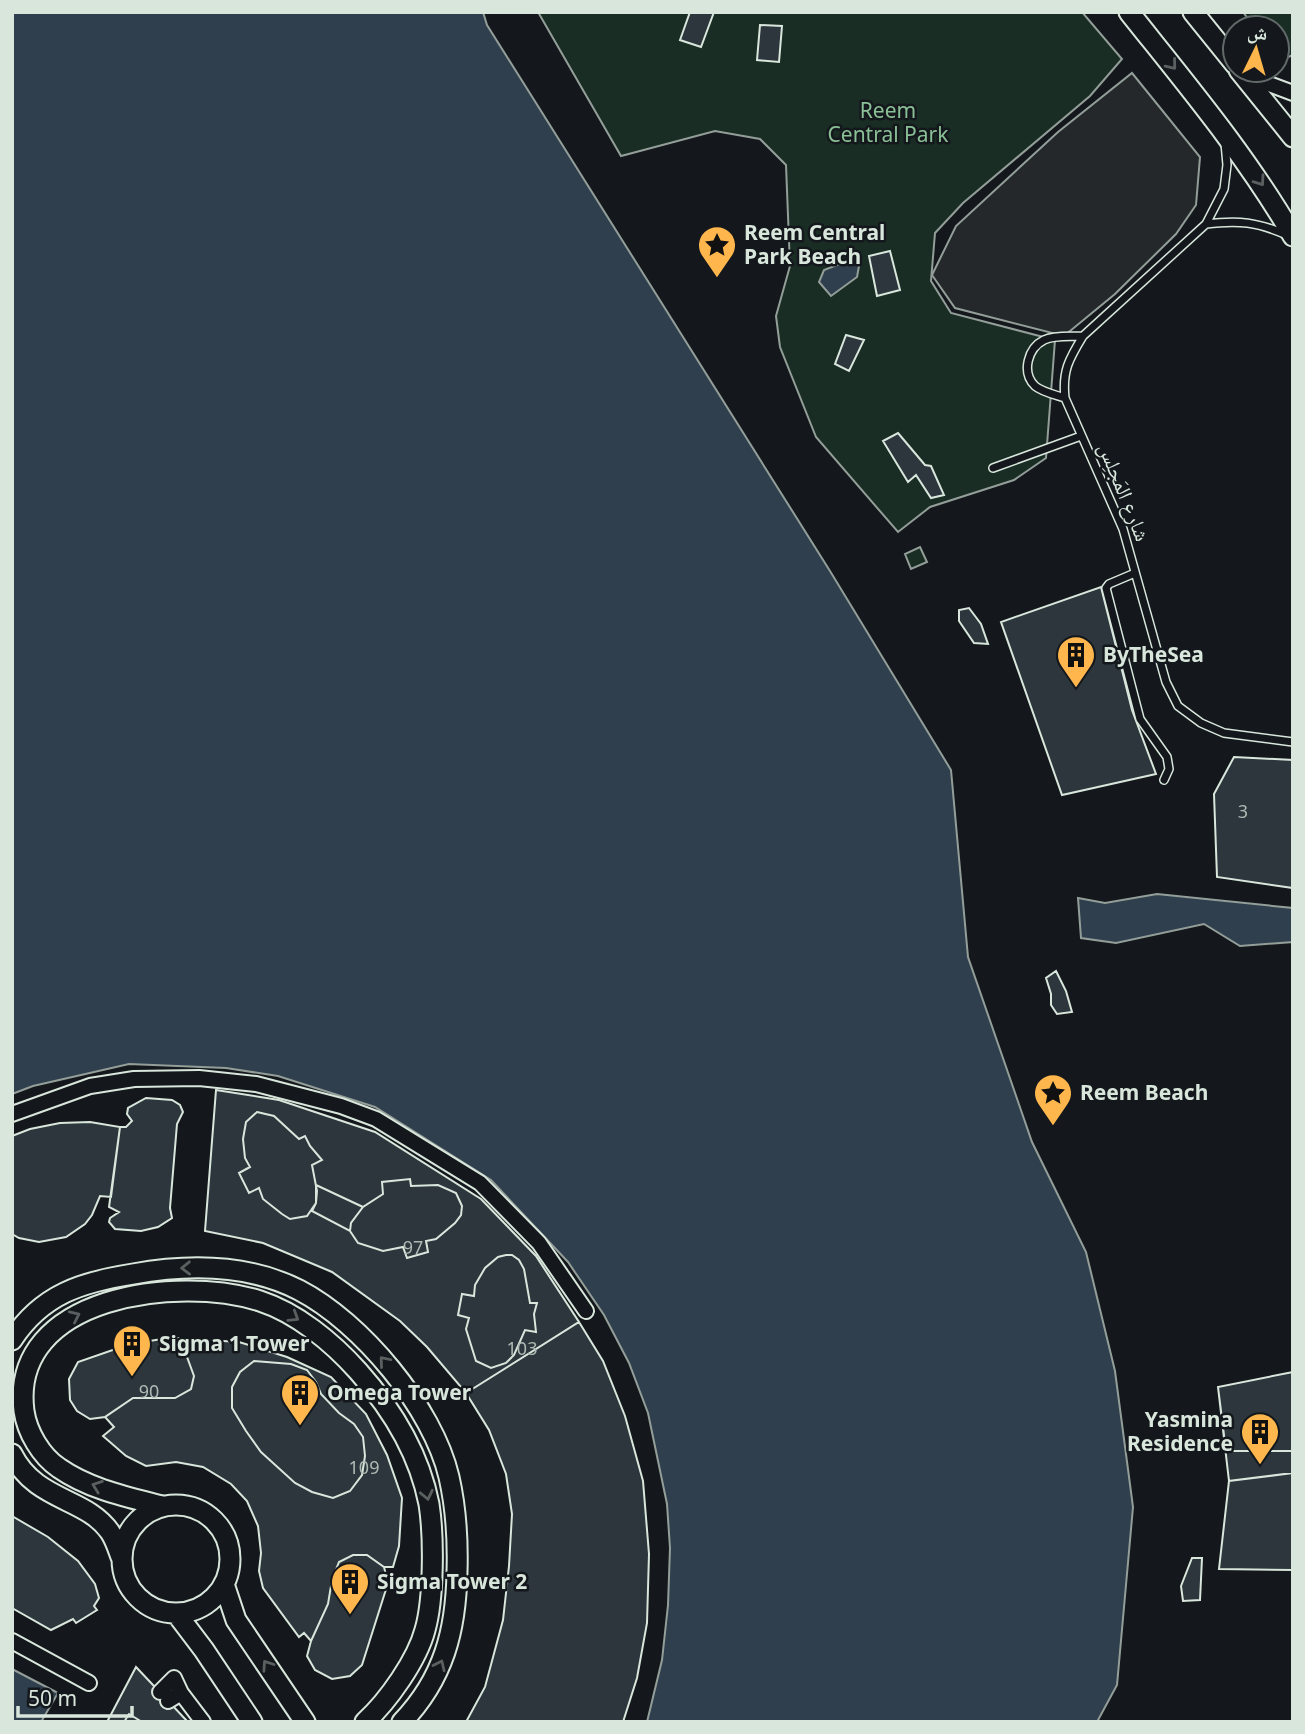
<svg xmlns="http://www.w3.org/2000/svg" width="1305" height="1734" font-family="'Noto Sans','Noto Naskh Arabic',sans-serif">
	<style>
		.green { fill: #1a2d24; stroke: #939e99; stroke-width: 2 }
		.parking { fill: #24282b; stroke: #939e99; stroke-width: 2 }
		.water { fill: #2f3f4d; stroke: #939e99; stroke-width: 2 }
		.building { fill: #2c363c; stroke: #d8e6dc; stroke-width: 2 }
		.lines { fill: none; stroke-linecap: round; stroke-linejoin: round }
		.lane-casing { stroke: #d8e6dc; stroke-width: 10 }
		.street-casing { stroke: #d8e6dc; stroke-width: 18 }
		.secondary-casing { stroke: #d8e6dc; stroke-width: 23 }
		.lane { stroke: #14181c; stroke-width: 7 }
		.street { stroke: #14181c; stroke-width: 14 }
		.secondary { stroke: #14181c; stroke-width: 19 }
		.oneway { stroke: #59605f }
		.labels { text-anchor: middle; stroke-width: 5; stroke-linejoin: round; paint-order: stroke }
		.number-label { font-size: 18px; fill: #adbab4 }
		.park-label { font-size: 21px; fill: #8ac095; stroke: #14181c }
		.poi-label { font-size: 21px; font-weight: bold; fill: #d8e6dc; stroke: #14181c; text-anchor: start }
		.street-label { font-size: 21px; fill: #d8e6dc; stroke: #14181c }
	</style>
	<rect width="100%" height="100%" fill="#14181c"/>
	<path class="green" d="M538 12H1082L1122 59 1090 96 963 203 935 233 931 281 951 313 1055 340 1046 458 1014 480 930 507 898 532 816 437 780 347 776 316 790 266 786 165 760 139 715 131 621 156Z
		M1243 12H1293V55L1281 60 1277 55V28H1255Z
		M920 547 927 562 911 569 905 554Z"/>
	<path class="parking" d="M1132 73 1200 157 1196 205 1176 234 1115 294 1064 336 955 308 932 275 956 226 1058 132Z"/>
	<path class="water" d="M12 12H483L487 25 830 571 951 770 968 957 1032 1142 1086 1252 1115 1371 1133 1507 1117 1685 1097 1722H647L662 1660 668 1605 670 1548 667 1504 648 1413 629 1363 604 1315 568 1262 491 1180 375 1107 278 1076 226 1068 129 1064 33 1086 12 1094Z
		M850 260 859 266 857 277 831 296 819 282 824 270Z
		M1157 894 1293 908V942L1240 946 1204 924 1116 943 1081 938 1078 898 1105 903Z
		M12 1669 58 1693 41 1722H12Z"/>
	<path class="building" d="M690 12H714L701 47 680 40Z
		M760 25 782 26 779 62 757 60Z
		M890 251 900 290 877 296 869 256Z
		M846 335 864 340 849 371 835 364Z
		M898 433 925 465 931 466 944 495 931 498 916 475 908 482 883 441Z
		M1101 587 1132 710 1156 774 1062 795 1001 622Z
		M969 608 981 624 988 644 974 643 959 621V610Z
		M1234 757 1293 760V888L1217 877 1214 794Z
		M1056 971 1066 991 1072 1012 1057 1014 1051 1005V994L1046 978Z
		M216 1090 279 1100 375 1132 481 1199 536 1256 579 1322 466 1393 427 1347 400 1321 332 1272 263 1243 205 1231Z
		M146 1098 172 1100 180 1105 183 1112 177 1124 170 1208 172 1218 158 1227 141 1231 115 1229 109 1222 110 1218 119 1212 109 1207 120 1127H126L132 1121 127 1114 128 1108Z
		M257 1112 274 1116 299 1139 305 1136 310 1146 322 1160 312 1165 317 1191 316 1203 307 1216 290 1219 282 1214 263 1199 259 1188 249 1193 239 1173 250 1167 245 1158 243 1139 246 1122Z
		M90 1122 120 1127 111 1197 100 1196 92 1215 85 1224 66 1237 39 1242 19 1238 12 1234V1136L30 1129 60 1123Z
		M410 1179 411 1186 438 1185 456 1193 462 1206 461 1215 455 1223 436 1239 426 1241 428 1252 407 1258 403 1247 383 1251 358 1243 350 1231 351 1223 363 1207 383 1194 382 1182Z
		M316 1185 363 1207 351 1223 350 1231 312 1211 316 1203Z
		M506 1255H512L519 1260 524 1269 530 1303H537L534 1314 536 1332 525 1330 514 1355 506 1363 491 1368 476 1361 466 1329 469 1318 458 1315 462 1294 474 1296 475 1285 485 1268 498 1257Z
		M579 1322 603 1361 625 1416 643 1481 649 1554 647 1623 637 1678 623 1722H466L485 1687 503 1620 509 1566 512 1514 506 1474 489 1430 466 1393Z
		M176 1338 239 1342 287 1357 331 1377 366 1414 387 1455 402 1498 399 1546 393 1567H384L367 1555H353L339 1562 332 1580 328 1604 311 1641 304 1633 299 1637 263 1588 259 1571 261 1553 258 1526 247 1501 231 1484 203 1467 176 1462 146 1466 126 1456 103 1436 114 1427 105 1417 133 1398H175L191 1389 194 1376 187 1357 175 1344Z
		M162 1339 180 1347 187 1357 194 1376 191 1389 175 1398H133L105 1417 90 1419 77 1411 70 1400 69 1379 78 1362 130 1344Z
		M254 1361 291 1364 307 1370 316 1382 321 1394 339 1413 354 1424 363 1437 365 1456 362 1475 350 1491 333 1498 312 1492 295 1483 261 1452 246 1431 232 1408V1387L240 1372Z
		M1293 1372V1570L1219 1569 1229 1481 1218 1387Z
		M1293 1372V1451H1226L1218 1387Z
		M1293 1473V1570L1219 1569 1229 1481Z
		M12 1516 48 1537 78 1561 95 1584 99 1598 94 1606 97 1610 76 1623 73 1619 51 1630 12 1608Z
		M353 1555H367L384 1567 388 1583 362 1665 350 1676 332 1679 315 1670 307 1656 311 1641 328 1604 332 1580 339 1562Z
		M1192 1558H1202L1200 1600 1183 1601 1181 1586Z
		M136 1667 188 1722H107Z
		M129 1714 142 1722H124Z"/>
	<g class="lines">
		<defs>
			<path id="lane" d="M1225 143 1227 165 1224 189 1206 224 1083 336C1069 359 1062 371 1065 398L1123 529 1166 682 1178 706 1201 723 1224 733 1293 742
				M1206 224C1239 220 1257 222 1287 235
				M1065 398C1056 395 1042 392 1035 386 1021 372 1028 348 1044 340 1055 335 1071 337 1083 336
				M993 468 1081 436
				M1135 573 1109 584 1106 588 1140 719 1167 757 1169 769 1164 780"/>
			<path id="street" d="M1245 75 1293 93
				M12 1114 90 1086 134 1079 199 1078 256 1084 341 1106 376 1119 480 1183 539 1243 586 1311
				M12 1641 89 1683
				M160 1692 174 1678 181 1693 203 1722
				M168 1701 181 1693"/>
			<path id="secondary" d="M1129 12C1187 85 1246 155 1293 236
				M1193 12 1235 64
				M1239 70 1293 137
				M12 1340C42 1294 82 1282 133 1274 189 1264 248 1264 299 1290 361 1322 433 1408 449 1477 456 1508 458 1540 457 1572 456 1630 444 1678 402 1722
				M12 1454C36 1502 86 1497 110 1532 115 1539 118 1549 121 1557
				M122 1559a54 54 0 1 1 108 0a54 54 0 1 1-108 0Z
				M162 1506C127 1497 89 1489 59 1468 41 1456 27 1432 24 1411 9 1295 180 1275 260 1301 297 1313 332 1342 358 1371 392 1409 419 1453 429 1504 434 1536 434 1599 425 1630 417 1660 388 1701 365 1722
				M224 1584 236 1620 305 1722
				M176 1613 204 1650 252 1722"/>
		</defs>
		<use href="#lane" class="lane-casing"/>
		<use href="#street" class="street-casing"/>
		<use href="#secondary" class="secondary-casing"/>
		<use href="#lane" class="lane"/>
		<use href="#street" class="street"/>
		<use href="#secondary" class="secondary"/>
	</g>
	<defs><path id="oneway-chevron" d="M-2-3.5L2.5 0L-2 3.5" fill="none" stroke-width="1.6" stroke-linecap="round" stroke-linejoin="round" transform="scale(1.75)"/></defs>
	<g class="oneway">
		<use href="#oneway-chevron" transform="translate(1172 65) rotate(51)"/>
		<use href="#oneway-chevron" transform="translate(1260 181) rotate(55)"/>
		<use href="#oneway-chevron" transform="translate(186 1268) rotate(179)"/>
		<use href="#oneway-chevron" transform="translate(75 1316) rotate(-25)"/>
		<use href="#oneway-chevron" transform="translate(294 1317) rotate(32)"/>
		<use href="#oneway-chevron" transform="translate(384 1361) rotate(-130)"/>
		<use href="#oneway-chevron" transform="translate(97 1486) rotate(-160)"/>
		<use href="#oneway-chevron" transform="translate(427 1495) rotate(78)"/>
		<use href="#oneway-chevron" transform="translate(267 1665) rotate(-124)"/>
		<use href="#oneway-chevron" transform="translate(440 1665) rotate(-65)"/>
	</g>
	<defs>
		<symbol id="sight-pin" viewBox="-11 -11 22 30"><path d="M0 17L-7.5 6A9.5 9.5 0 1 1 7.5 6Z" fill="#ffb74d" stroke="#14181c"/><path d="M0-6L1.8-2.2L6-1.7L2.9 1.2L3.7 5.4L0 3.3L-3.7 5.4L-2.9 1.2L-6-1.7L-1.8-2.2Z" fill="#111"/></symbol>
		<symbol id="building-pin" viewBox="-11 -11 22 30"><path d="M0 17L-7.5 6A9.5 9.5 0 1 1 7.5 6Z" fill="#ffb74d" stroke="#14181c"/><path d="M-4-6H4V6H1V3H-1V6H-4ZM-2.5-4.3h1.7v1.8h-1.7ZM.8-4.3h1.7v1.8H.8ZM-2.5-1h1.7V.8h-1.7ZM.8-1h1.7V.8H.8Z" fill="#111"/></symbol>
	</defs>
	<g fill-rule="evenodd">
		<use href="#sight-pin" x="695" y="223" width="44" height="60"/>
		<use href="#building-pin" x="1054" y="633" width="44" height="60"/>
		<use href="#sight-pin" x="1031" y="1071" width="44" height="60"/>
		<use href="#building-pin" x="110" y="1322" width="44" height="60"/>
		<use href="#building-pin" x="278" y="1371" width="44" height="60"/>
		<use href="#building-pin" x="1238" y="1410" width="44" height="60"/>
		<use href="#building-pin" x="328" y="1560" width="44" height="60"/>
	</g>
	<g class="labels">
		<g class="number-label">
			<text x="1243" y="818">3</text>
			<text x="413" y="1254">97</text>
			<text x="522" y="1355">103</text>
			<text x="149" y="1398">90</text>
			<text x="364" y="1474">109</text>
		</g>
		<g class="park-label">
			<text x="888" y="118">Reem<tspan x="888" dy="24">Central Park</tspan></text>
		</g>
		<g class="poi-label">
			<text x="744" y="240">Reem Central<tspan x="744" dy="24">Park Beach</tspan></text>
			<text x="1103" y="662">ByTheSea</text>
			<text x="1080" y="1100">Reem Beach</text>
			<text x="159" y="1351">Sigma 1 Tower</text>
			<text x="327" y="1400">Omega Tower</text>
			<text x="1233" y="1427" text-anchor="end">Yasmina<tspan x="1233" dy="24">Residence</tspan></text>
			<text x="377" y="1589">Sigma Tower 2</text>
		</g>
		<g class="street-label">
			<text transform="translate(1124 492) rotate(68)" y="7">شارع المَجلِس</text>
		</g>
	</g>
	<rect width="1305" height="1734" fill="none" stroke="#d8e6dc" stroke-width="28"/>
	<g transform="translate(1256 49) rotate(5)"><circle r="33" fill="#14181c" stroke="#626a69" stroke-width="2"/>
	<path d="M0-5L12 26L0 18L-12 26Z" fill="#ffb74d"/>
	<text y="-10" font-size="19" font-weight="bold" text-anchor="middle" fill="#d8e6dc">ش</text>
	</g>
	<path d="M18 1706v10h114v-10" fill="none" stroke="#d8e6dc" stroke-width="3.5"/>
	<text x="28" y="1706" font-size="21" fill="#d8e6dc" stroke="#14181c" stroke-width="5" paint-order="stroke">50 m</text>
</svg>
